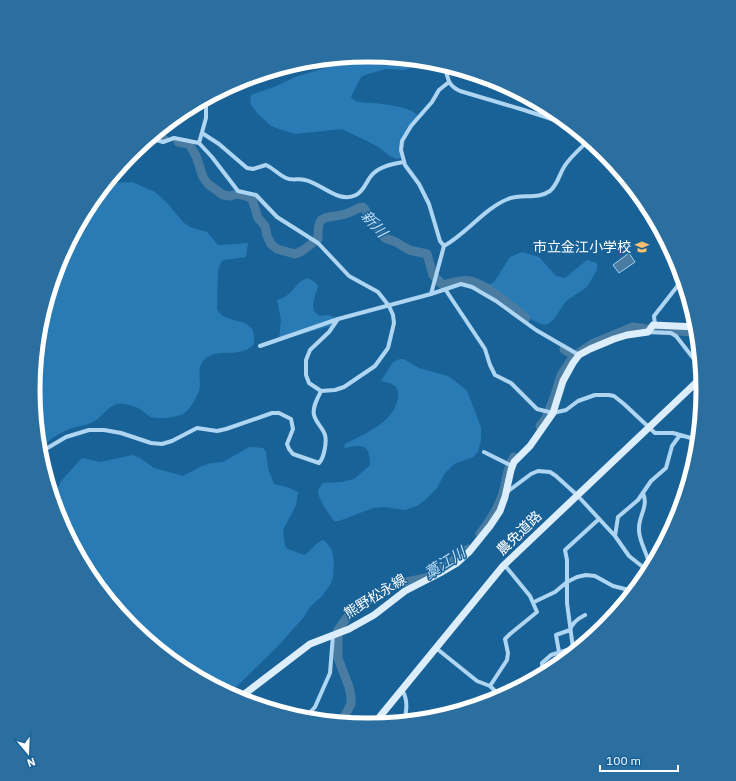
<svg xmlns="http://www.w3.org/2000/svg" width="736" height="781" font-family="'IBM Plex Sans','Noto Sans JP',sans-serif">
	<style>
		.green { fill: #297bb5 }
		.water { fill: #4a7ca2; stroke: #a0d2f3 }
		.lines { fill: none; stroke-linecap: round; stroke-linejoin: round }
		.river { stroke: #4a7ca2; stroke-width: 9 }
		.street { stroke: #aed5f1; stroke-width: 4 }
		.secondary { stroke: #dceefc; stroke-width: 7 }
		.labels { text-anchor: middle; stroke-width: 3; stroke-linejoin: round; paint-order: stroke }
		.poi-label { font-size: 14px; fill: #fff; stroke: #196298; text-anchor: end }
		.street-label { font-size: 14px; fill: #fff; stroke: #196298 }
		.water-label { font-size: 15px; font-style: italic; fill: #badef7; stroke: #196298 }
		.rim { fill: none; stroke: #fff; stroke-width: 5 }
	</style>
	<rect width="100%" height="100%" fill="#196298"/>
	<path class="green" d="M368 56 423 61 420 64 405 70 386 69 365 75 361 77 351 97C356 104 366 102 374 103 383 104 410 107 416 114 417 115 418 117 419 119L406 136 401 158 397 159 390 156 377 146 342 129 295 134 279 129 271 126 258 114 251 105 250 97 253 94 274 87 295 77 325 68 337 62 336 59Z
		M132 182 155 192 168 204 183 222 190 227 207 232 218 245 248 243 246 257 224 260 221 262 218 270 217 309C224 324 247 317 253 331 254 335 254 340 254 344 240 360 217 346 204 360 197 368 200 376 200 386 200 392 190 411 183 414 176 417 159 420 151 417 146 415 143 410 138 408 133 406 123 403 117 404 107 407 102 417 93 422 86 426 75 426 67 430 63 432 58 434 54 437 48 441 46 445 38 446L33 390 39 325 59 262 90 204 104 187 115 183Z
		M522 252 539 257 556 276 565 278 587 260 597 263V270L587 287 566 301 554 319 548 324 544 325 536 322 468 281 470 277 490 284 494 282 510 257Z
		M308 278 316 283 318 286C316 296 307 309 320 316L326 315 332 316 335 319V325L279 340 281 320 277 300C283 298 287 296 291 292 299 284 297 282 308 278Z
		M400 359H404L419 368 448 376 455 381 467 391 481 427V440L478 452 473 457 454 464 445 473 437 488 424 501 417 506 405 510 384 507 373 508 339 521H334C330 516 317 496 318 492 318 489 321 486 323 483L342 482 354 479 370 465C370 444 363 444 344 448L345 444C365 433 393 424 398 398 400 385 391 383 381 381L393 362Z
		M249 447 263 448 266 452 268 468 274 484 287 487 298 492 296 505 283 530 285 546 288 549 304 555C312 551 315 542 324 540L332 550 334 563 333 577 330 585 323 595 310 607 304 617 277 647 229 694 182 669 131 627 89 576 58 518 52 498 62 480 82 458 100 462 132 455 140 458 154 468 183 476 202 466 211 463 223 462Z"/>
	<path class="water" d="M629 253 635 262 619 273 613 265Z"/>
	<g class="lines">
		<path class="river" d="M155 134 164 139
			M178 142 189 144 196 156 203 177 208 184 223 195 230 196 237 194 249 197 252 199 258 218 265 226 267 236 271 244 277 249 295 254 302 251 318 239C317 211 326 220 345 214 352 212 356 208 363 207L385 238 396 242 409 250 427 254 433 275 443 285C452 283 462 279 471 281 491 287 510 305 526 318
			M564 349 574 356
			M540 426 546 418 554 398 561 375 574 356 592 344 633 327 653 330 697 332
			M480 534C489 522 499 508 503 493 507 480 506 469 514 457
			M341 723 351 704V697L349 687 338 658V630L350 613 376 595 396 584 426 578 445 567 468 549"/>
		<path class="street" d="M445 66C448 78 447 85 460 91L524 110 570 125
			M202 133 219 144 247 168 253 169 266 165C273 168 279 175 286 178 292 181 299 178 305 180 321 183 338 204 356 195 364 191 366 182 371 176 379 166 393 164 404 162
			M150 138 163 142 174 138 199 143 212 157 238 191 256 195 277 217 318 243 349 276 378 292 389 306 393 315 394 323 388 348 375 366 344 387 335 390 321 391 309 383 306 375V360L310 350 329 332 338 319
			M199 143 206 118V99
			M444 246 440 241 429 204 419 184 405 165 401 150 402 141 411 126 432 102 439 90 449 82
			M445 289 485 349 490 365 495 375 511 383 537 409 553 413 566 410 578 401 595 395H609L614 396 624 404 655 433H673L691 438 699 434
			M431 294 444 246C466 234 485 208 508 199 521 193 537 200 550 191 558 184 559 175 564 167 570 157 580 149 589 140
			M655 325 654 316 683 279
			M648 332 671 333 676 336 701 368
			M260 346 338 319 431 294 461 284 472 287 496 301 536 330 579 355
			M484 452 512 466
			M39 453 66 437 89 430H104L121 433 151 443 162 444 172 441 197 428 217 431 226 429 272 413H279L291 419 293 429 287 444 289 449 293 454 319 463C324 458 327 442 325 435 323 428 316 423 314 415 312 407 318 398 321 391
			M507 492 531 474 538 471 550 472 556 476 577 495 615 536 629 556 648 571
			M615 536 618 517 638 500 651 481 666 468 672 446 680 435
			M628 600 629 590 644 580 650 567C648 554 639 542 639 530 638 516 649 507 643 493
			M534 602 555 592 567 582 577 577 586 575 595 576 613 586 629 590
			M436 648 477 681 490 686 501 697
			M573 648 567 603V560L565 550 599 519
			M559 652 556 635 570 630C572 623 579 618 585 615
			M543 675 542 663 551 655 580 646 596 635
			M490 686 507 660 508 653 505 639 510 634 537 612 530 596 507 568 503 566
			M402 690C408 699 407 711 404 722
			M304 719 315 707 330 673 333 635"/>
		<path class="secondary" d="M238 699 310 644 349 629 374 615 405 591 440 573 457 563 469 552 490 526 500 511 505 497 511 470 514 462 530 446 553 413 563 381 573 363 579 355 590 349 614 339 627 335 648 332 653 325 697 327
			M373 725 503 566 702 377"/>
	</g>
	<defs>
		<symbol id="school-bare" viewBox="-9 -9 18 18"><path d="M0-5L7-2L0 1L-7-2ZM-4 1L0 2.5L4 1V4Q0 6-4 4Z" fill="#ffc16d" stroke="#196298" stroke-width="2.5" paint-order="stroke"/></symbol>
	</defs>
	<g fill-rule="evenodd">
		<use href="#school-bare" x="632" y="237" width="20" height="20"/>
	</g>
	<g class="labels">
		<g class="poi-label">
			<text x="631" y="252">市立金江小学校</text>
		</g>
		<g class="street-label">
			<text transform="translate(519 533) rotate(-44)" y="5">農免道路</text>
			<text transform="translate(375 596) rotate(-32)" y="5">熊野松永線</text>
		</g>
		<g class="water-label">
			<text transform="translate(374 224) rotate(48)" y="5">新川</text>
			<text transform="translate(445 563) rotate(-32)" y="5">藁江川</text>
		</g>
	</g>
	<path d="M0 0H736V781H0ZM40 390a328 328 0 1 1 656 0a328 328 0 1 1-656 0Z" fill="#2b6fa0" fill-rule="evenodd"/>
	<path class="rim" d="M40 390a328 328 0 1 1 656 0a328 328 0 1 1-656 0Z"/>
	<g transform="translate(28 753) rotate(161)" stroke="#196298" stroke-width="3" paint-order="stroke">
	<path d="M0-3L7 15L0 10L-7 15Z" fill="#ffffff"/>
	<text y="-6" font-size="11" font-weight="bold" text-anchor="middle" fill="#ffffff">N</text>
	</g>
	<path d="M600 765v6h78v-6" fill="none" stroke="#ffffff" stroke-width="2"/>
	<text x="606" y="765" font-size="12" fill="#ffffff" stroke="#196298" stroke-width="3" paint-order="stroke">100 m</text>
</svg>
